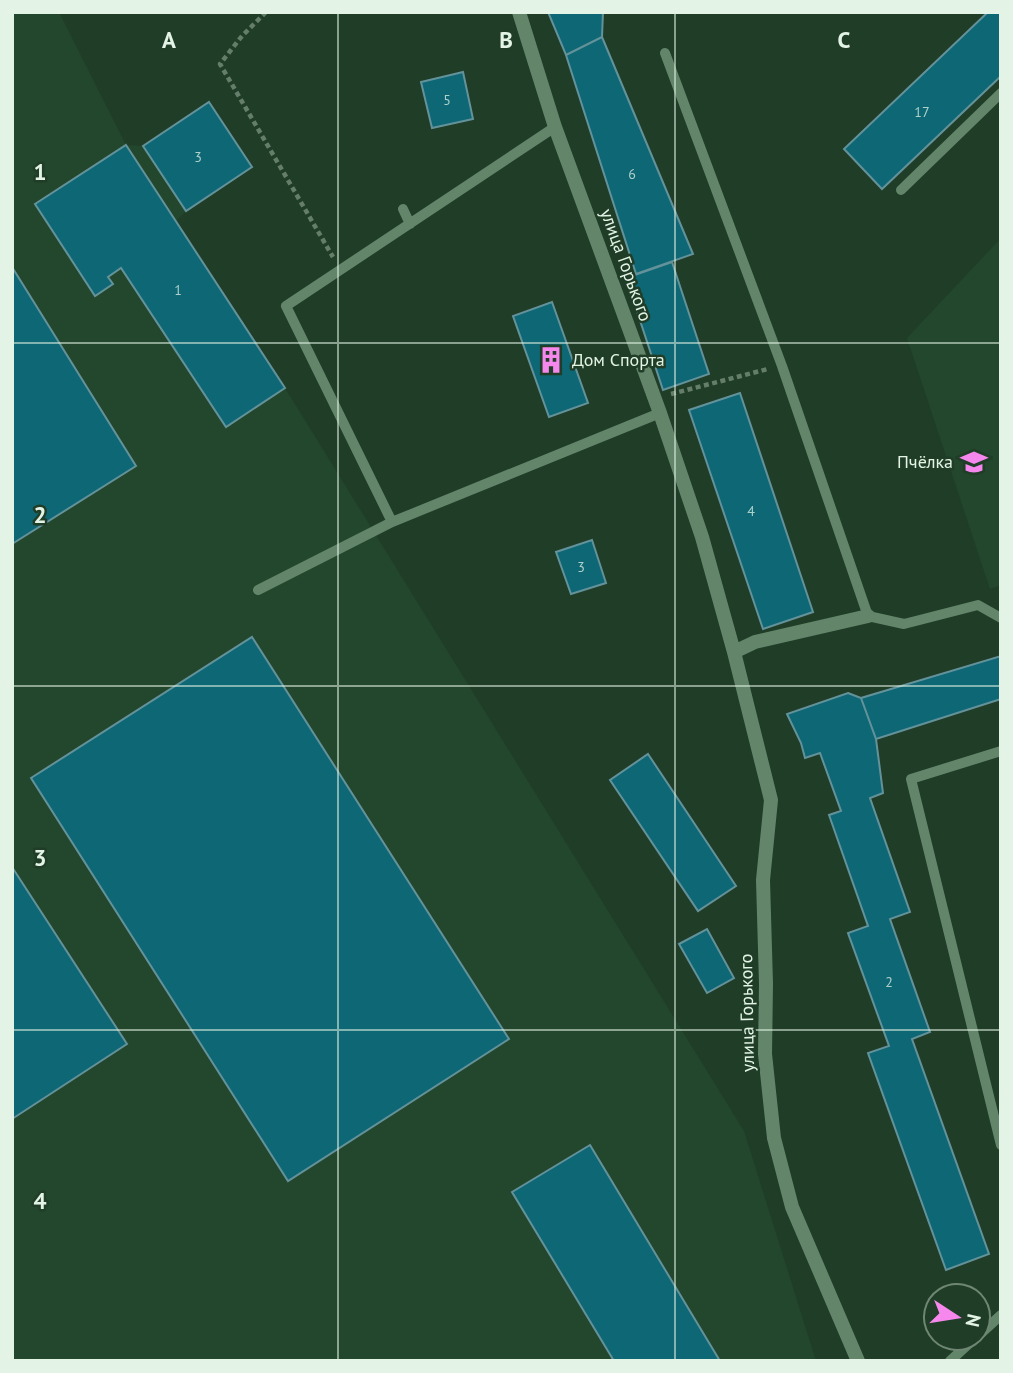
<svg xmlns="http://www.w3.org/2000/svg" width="1013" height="1373" font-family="'PT Sans',sans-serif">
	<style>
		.built { fill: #23472c }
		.building { fill: #0e6774; stroke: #63929b; stroke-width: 2 }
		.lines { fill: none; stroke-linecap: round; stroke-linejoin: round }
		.path { stroke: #657e6b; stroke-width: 4.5; stroke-dasharray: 5 3.5; stroke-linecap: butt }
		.lane { stroke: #63866a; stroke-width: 10 }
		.street { stroke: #63866a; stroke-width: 14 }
		.grid { fill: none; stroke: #e3f4e6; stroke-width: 2; stroke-opacity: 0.55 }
		.labels { text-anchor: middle; stroke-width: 5; stroke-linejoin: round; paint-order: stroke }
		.number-label { font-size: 14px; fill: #aed1ca }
		.street-label { font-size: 18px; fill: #e3f4e6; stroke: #203d27 }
		.poi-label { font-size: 18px; fill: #e3f4e6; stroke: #203d27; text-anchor: start }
		.grid-label { font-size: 23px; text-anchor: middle; font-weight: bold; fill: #e3f4e6; stroke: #203d27; stroke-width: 5; stroke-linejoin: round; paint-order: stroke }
	</style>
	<rect width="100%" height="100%" fill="#203d27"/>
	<path class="built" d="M12 12H59L126 145 143 146 209 102 252 167 186 211 176 221 285 388 744 1131 816 1361H12Z
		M1001 238V585L990 589 907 338Z"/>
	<path class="building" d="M603 12 602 37 566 55 548 12Z
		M988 12H1001V76L882 189 844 149Z
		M602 37 693 254 636 274 566 55Z
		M463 72 473 119 432 128 421 82Z
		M209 102 252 167 186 211 143 146Z
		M126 145 285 388 226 427 121 268 108 277 113 284 95 296 35 204Z
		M672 262 709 374 663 390 626 278Z
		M12 267 136 466 12 544Z
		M552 302 588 403 549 417 513 316Z
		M740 393 813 612 763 629 689 410Z
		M592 540 606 583 571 594 556 552Z
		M252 637 509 1039 288 1181 31 778Z
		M1001 656V699L876 739 861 698Z
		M848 693 861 698 876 739 883 793 870 798 910 912 890 919 930 1032 912 1039 989 1254 946 1270 868 1053 889 1046 848 933 868 926 829 815 841 811 820 753 805 758 801 743 787 714Z
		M648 754 736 886 698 911 610 780Z
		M12 867 127 1044 12 1119Z
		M707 929 734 978 707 993 679 944Z
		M590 1145 720 1361H614L512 1192Z"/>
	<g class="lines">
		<path class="path" d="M266 12 242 36 220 64 333 257
			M671 394 768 369"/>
		<path class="lane" d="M665 53 782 366 868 616 904 624 978 605 1001 618
			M555 127 286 306 392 522 660 413
			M901 190 1001 93
			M403 209 410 224
			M258 590 392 522
			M1001 751 911 779 1001 1145
			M978 1336 1001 1315
			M950 1361 975 1338"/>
		<path class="street" d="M519 12 555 127 660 413 702 537 734 652 771 800 763 880 766 984 765 1054 774 1138 792 1207 858 1361
			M734 652 755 642 868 616"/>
	</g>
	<path class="grid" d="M338 12V1361M675 12V1361M12 343H1001M12 686H1001M12 1030H1001"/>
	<defs>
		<symbol id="building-bare" viewBox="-9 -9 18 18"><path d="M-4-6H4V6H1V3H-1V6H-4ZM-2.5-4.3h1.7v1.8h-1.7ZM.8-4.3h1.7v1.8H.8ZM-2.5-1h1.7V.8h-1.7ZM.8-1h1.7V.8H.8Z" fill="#f688ed" stroke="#203d27" stroke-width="2.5" paint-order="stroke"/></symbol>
		<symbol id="school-bare" viewBox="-9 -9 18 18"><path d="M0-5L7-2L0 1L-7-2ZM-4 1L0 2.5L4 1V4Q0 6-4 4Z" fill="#f688ed" stroke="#203d27" stroke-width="2.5" paint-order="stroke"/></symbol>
	</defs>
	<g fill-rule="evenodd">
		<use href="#building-bare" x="532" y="341" width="38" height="38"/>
		<use href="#school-bare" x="955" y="443" width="38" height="38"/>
	</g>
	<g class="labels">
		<g class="number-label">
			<text x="447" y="105">5</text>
			<text x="922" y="117">17</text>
			<text x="198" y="162">3</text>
			<text x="632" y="179">6</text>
			<text x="178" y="295">1</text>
			<text x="751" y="516">4</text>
			<text x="581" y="572">3</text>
			<text x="889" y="987">2</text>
		</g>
		<g class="street-label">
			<text transform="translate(626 265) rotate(70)" y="6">улица Горького</text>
			<text transform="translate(747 1013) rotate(-91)" y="6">улица Горького</text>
		</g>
		<g class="poi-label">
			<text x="572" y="366">Дом Спорта</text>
			<text x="953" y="468" text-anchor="end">Пчёлка</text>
		</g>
	</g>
	<g class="grid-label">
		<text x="169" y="48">A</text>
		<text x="506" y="48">B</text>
		<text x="844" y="48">C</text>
		<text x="40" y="180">1</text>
		<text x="40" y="523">2</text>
		<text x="40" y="866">3</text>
		<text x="40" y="1209">4</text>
	</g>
	<rect width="1013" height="1373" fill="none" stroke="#e3f4e6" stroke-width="28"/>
	<g transform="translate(957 1317) rotate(102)"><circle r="33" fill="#203d27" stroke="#6e8673" stroke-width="2"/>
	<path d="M0-5L12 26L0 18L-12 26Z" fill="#f688ed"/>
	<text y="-10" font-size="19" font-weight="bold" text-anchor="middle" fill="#e3f4e6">N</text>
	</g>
</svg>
